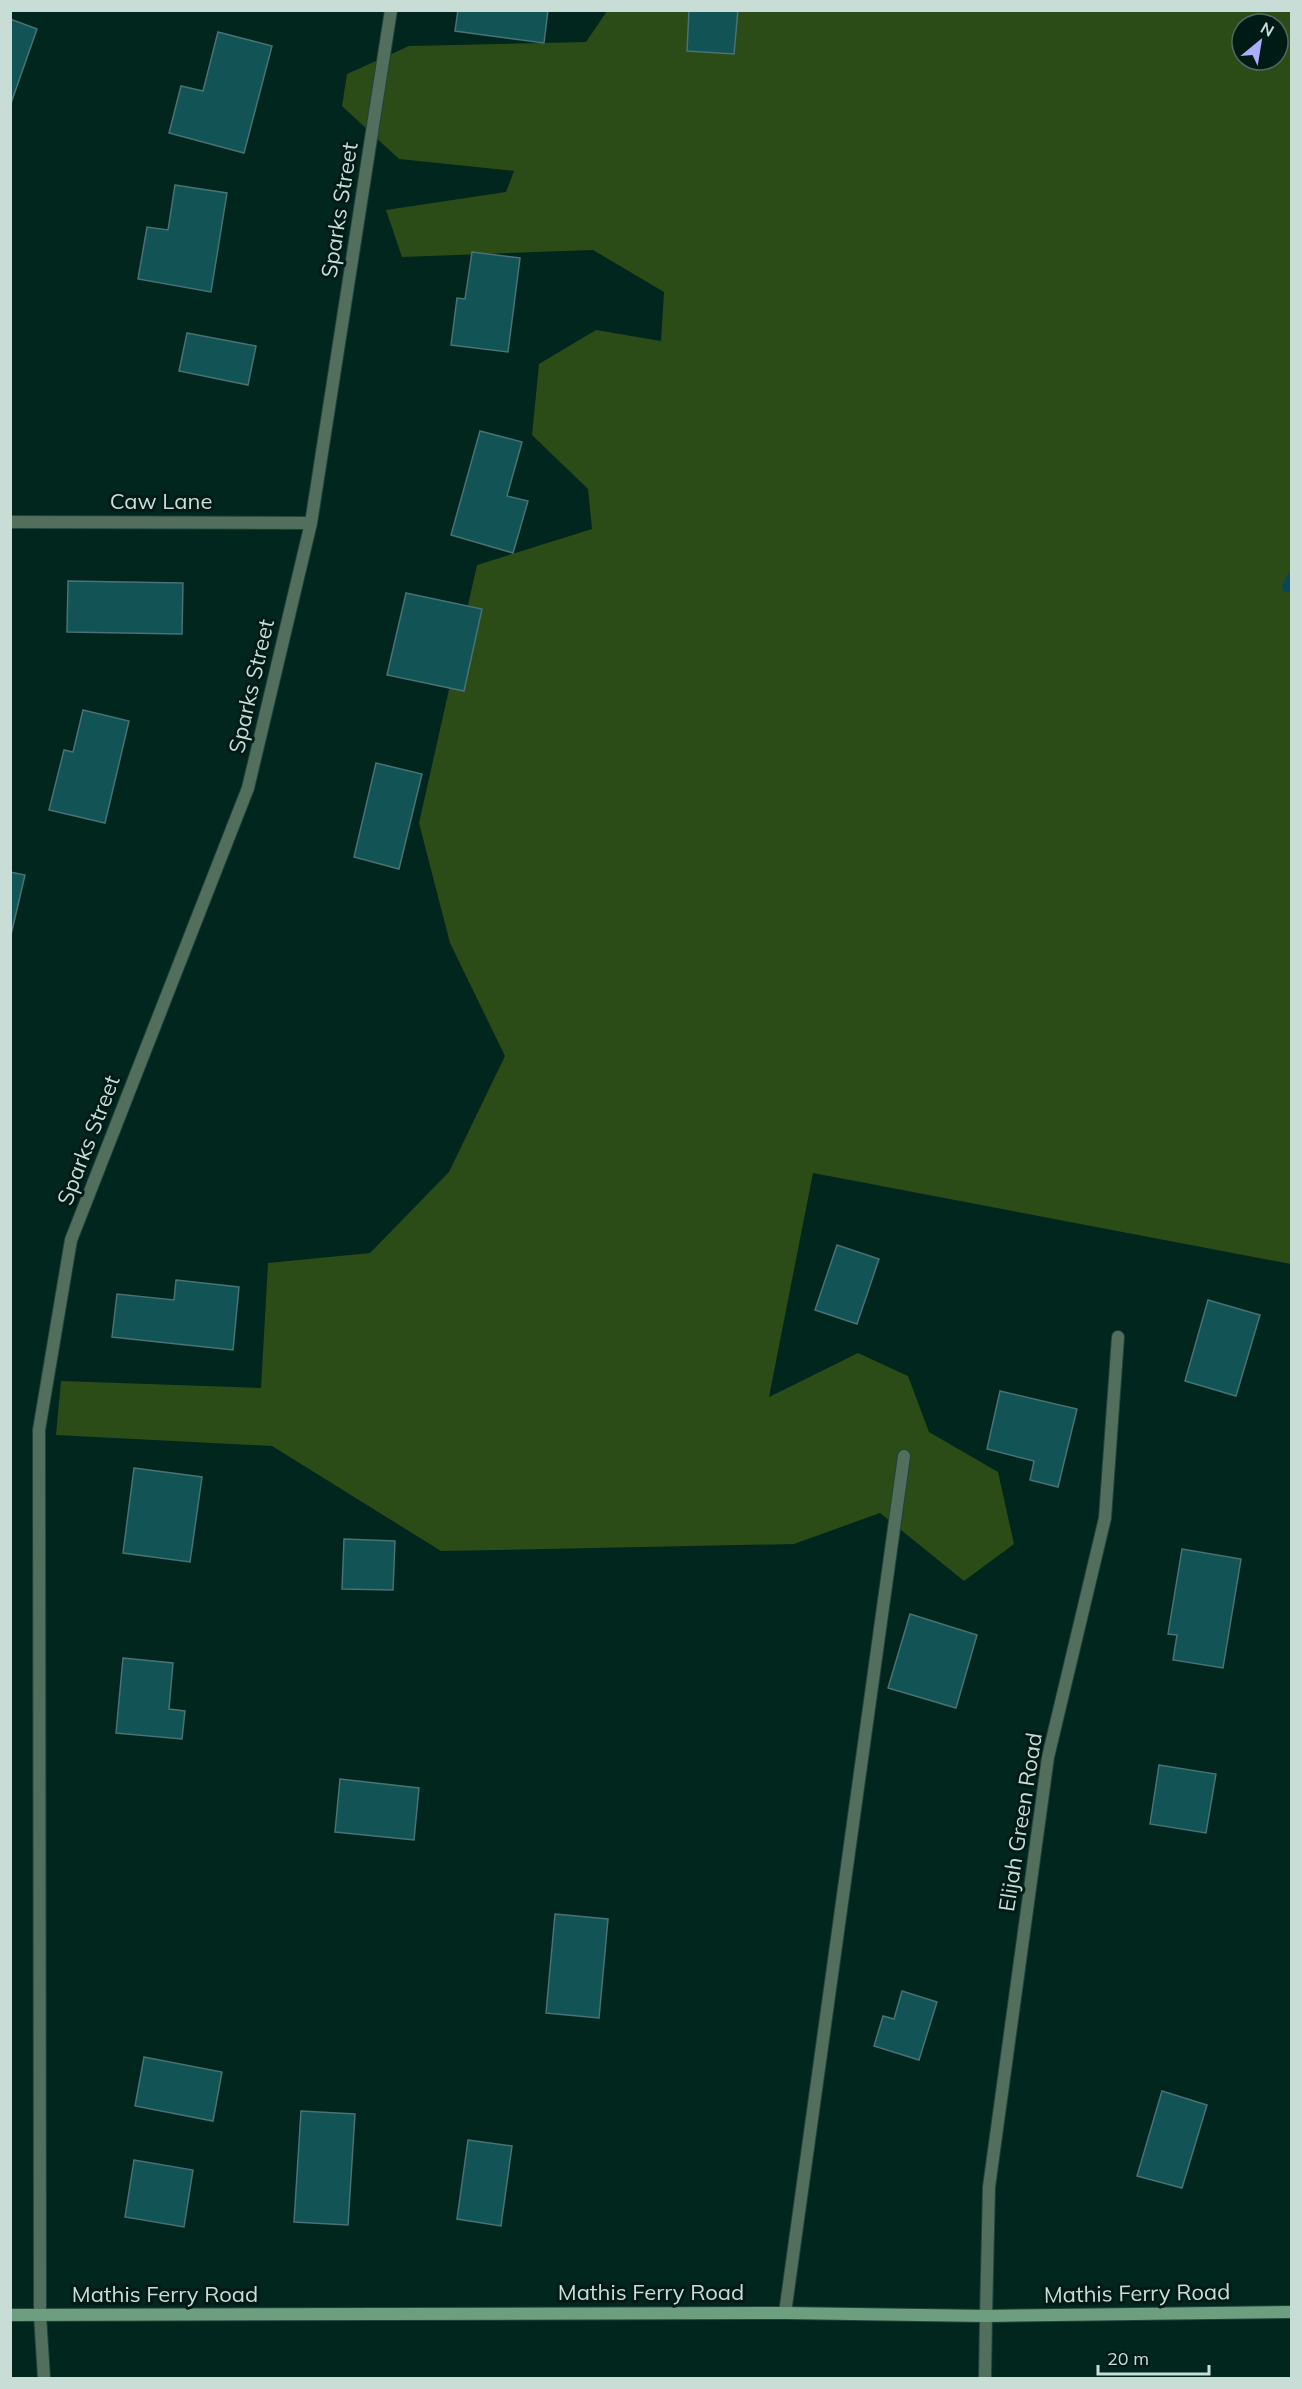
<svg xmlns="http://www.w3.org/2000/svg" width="1302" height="2389" font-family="Mulish,sans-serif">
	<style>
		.green { fill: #2b4b17; fill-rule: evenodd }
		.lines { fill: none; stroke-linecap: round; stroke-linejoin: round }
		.stream { stroke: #0a4756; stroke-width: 10 }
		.building { fill: #125355; stroke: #487273; stroke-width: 1.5 }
		.service-casing { stroke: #20433c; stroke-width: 14 }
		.minor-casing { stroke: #20433c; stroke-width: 14 }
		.tertiary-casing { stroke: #20433c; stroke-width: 14 }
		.secondary-casing { stroke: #20433c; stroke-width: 14 }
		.service { stroke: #516f5c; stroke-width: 12 }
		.minor { stroke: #516f5c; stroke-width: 12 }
		.tertiary { stroke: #516f5c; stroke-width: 12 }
		.secondary { stroke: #6d9e7f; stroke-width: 12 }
		.labels { text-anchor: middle; stroke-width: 6; stroke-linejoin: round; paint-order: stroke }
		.street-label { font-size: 22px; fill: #c9ddd7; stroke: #001b15 }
	</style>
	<rect width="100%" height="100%" fill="#00261e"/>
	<path class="green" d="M607 11H1291V1264L813 1173 769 1397 858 1353 908 1376 929 1432 998 1472 1014 1544 964 1581 880 1513 794 1544 441 1551 272 1446 56 1435 61 1381 261 1388 268 1263 370 1253 449 1172 505 1056 450 943 419 823 477 565 592 529 588 489 532 435 539 364 596 330 661 341 664 292 593 250 402 257 386 210 506 192 514 171 399 159 342 106 347 74 409 46 586 42ZM1242 24H1278V60H1242Z"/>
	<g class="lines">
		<path class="stream" d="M1287 587 1292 577"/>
	</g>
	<path class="building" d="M458 10H548L544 43 455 31Z
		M689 10H738L734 54 687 51Z
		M10 19 37 29 10 106Z
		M218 32 272 46 244 153 169 133 181 86 203 91Z
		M175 185 227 193 211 292 138 279 147 227 168 230Z
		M472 252 520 258 508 352 451 345 457 298 465 299Z
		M187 333 256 346 248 385 179 371Z
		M480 431 522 442 507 496 528 501 513 553 451 535Z
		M68 581 183 583 182 634 67 632Z
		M406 593 482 609 464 691 387 675Z
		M83 710 129 721 105 823 49 810 64 750 73 752Z
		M376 763 422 774 399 869 354 857Z
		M10 872 25 875 10 939Z
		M837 1245 879 1259 857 1324 815 1310Z
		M176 1280 239 1287 233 1350 112 1337 117 1294 174 1300Z
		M1208 1300 1260 1315 1236 1396 1185 1381Z
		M1000 1391 1077 1409 1058 1487 1030 1480 1034 1461 987 1449Z
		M134 1468 202 1477 190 1562 123 1553Z
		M344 1539 395 1541 393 1590 342 1589Z
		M1182 1549 1241 1559 1223 1668 1173 1660 1177 1635 1168 1634Z
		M910 1614 977 1635 956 1708 888 1688Z
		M123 1658 173 1663 169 1709 185 1711 182 1739 116 1733Z
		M1159 1765 1216 1774 1206 1833 1150 1824Z
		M340 1779 419 1788 414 1840 335 1832Z
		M555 1914 608 1919 599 2018 546 2013Z
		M902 1991 937 2002 919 2060 874 2046 883 2016 894 2019Z
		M144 2057 222 2072 213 2121 135 2106Z
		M1162 2091 1207 2105 1182 2188 1137 2176Z
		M301 2111 355 2114 348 2225 294 2222Z
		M468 2140 512 2146 501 2226 457 2219Z
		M134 2160 193 2170 184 2227 125 2217Z"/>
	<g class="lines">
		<defs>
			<path id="service" d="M40 2315 44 2378"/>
			<path id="minor" d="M10 522 311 523
				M785 2313 904 1456
				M40 2315 39 1430 71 1240 248 788 311 523 391 10
				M986 2316 989 2187 1048 1757 1105 1518 1118 1337"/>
			<path id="tertiary" d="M985 2378 986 2316"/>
			<path id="secondary" d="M10 2315 785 2313 986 2316 1292 2312"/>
		</defs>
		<use href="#service" class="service-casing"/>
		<use href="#minor" class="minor-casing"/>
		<use href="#tertiary" class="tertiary-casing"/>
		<use href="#secondary" class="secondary-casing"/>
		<use href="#service" class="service"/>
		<use href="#minor" class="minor"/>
		<use href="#tertiary" class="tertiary"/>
		<use href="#secondary" class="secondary"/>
	</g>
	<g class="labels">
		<g class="street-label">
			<text transform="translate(339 210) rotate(-81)" y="8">Sparks Street</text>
			<text x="161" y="509">Caw Lane</text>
			<text transform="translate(251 686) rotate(-77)" y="8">Sparks Street</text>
			<text transform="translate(88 1140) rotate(-69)" y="8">Sparks Street</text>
			<text transform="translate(1020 1822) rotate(-81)" y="8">Elijah Green Road</text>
			<text x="651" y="2300">Mathis Ferry Road</text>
			<text transform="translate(1137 2293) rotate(-1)" y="8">Mathis Ferry Road</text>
			<text x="165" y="2302">Mathis Ferry Road</text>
		</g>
	</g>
	<rect width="1302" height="2389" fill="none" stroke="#c9ddd7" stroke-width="24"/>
	<g transform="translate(1260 42) rotate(30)"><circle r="28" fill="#001b15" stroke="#506963" stroke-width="1.5"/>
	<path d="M0-4.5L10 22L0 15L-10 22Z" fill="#abaffb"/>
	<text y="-9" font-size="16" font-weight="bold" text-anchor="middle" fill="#c9ddd7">N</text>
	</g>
	<path d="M1098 2365v9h111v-9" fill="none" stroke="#c9ddd7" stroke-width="3"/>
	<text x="1107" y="2365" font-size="18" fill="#c9ddd7" stroke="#001b15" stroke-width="4.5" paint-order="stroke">20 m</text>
</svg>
